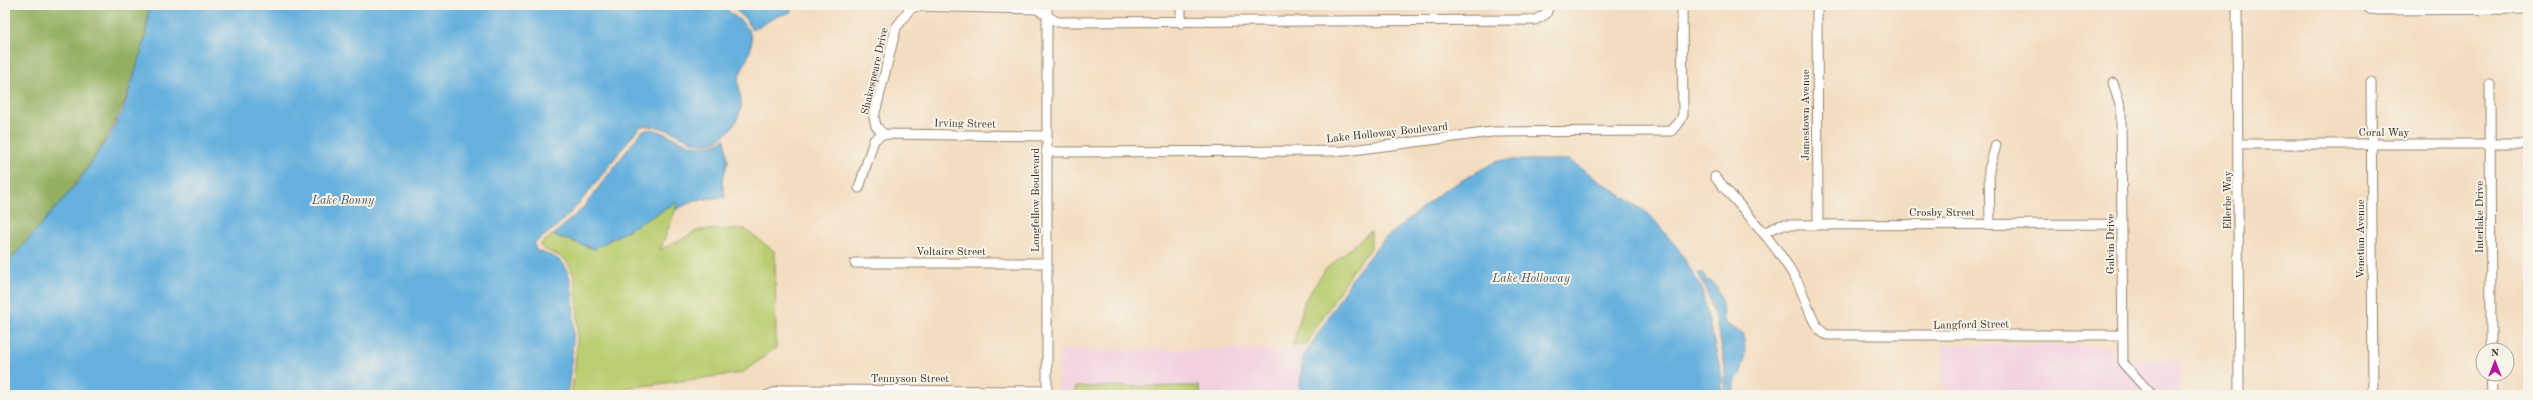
<svg xmlns="http://www.w3.org/2000/svg" width="2533" height="400" font-family="'Old Standard TT',serif">
	<style>
		.built { fill: #f2cfe1 }
		.green { fill: #bacd70; stroke: #7a7c47 }
		.forest { fill: #93b062; stroke: #676d40 }
		.water { fill: #65b0de; stroke: #506d7e }
		.lines { fill: none; stroke-linecap: round; stroke-linejoin: round }
		.minor-casing { stroke: #97846f; stroke-width: 11 }
		.minor { stroke: #fff; stroke-width: 9 }
		.labels { text-anchor: middle; stroke-width: 4; stroke-linejoin: round; paint-order: stroke }
		.street-label { font-size: 11px; fill: #3b2a1e; stroke: #f7f3e8 }
		.water-label { font-size: 12px; font-style: italic; fill: #4a5961; stroke: #f7f3e8 }
	</style>
	<rect width="100%" height="100%" fill="#f7f3e8"/>
	<filter id="ink" filterUnits="userSpaceOnUse"><feTurbulence type="fractalNoise" baseFrequency=".025" numOctaves="2"/><feDisplacementMap in="SourceGraphic" scale="8" xChannelSelector="R" yChannelSelector="G"/><feConvolveMatrix kernelMatrix="1 2 1 2 8 2 1 2 1" color-interpolation-filters="sRGB"/></filter>
	<filter id="wash" filterUnits="userSpaceOnUse"><feTurbulence type="fractalNoise" baseFrequency=".012" numOctaves="4" result="noise"/><feDisplacementMap in="SourceGraphic" scale="16" xChannelSelector="R" yChannelSelector="G"/><feGaussianBlur stdDeviation="0.9" result="paint"/><feColorMatrix in="noise" values="0 0 0 0 0 0 0 0 0 0 0 0 0 0 0 0 0 1.4 0 .05"/><feComposite in="paint" operator="in"/></filter>
	<g filter="url(#wash)">
		<rect width="100%" height="100%" fill="#f3ddc0"/>
		<path class="built" d="M1943 345 2112 346V358L2179 360V395H1943Z
			M1308 349 1303 358 1299 395H1059V350Z"/>
		<path class="green" d="M679 201 660 250 699 230 745 229 775 252 776 348 742 373 626 388 625 395H571C576 368 585 282 567 262 560 253 546 253 539 245L553 235 594 249Z
			M1371 231V248L1351 272 1306 345H1293L1305 300 1325 270Z
			M1199 386 1200 395H1075V387Z"/>
		<path class="forest" d="M5 5H149V9C139 92 105 150 51 214 36 232 22 250 5 266Z"/>
		<path class="water" d="M149 5H723C731 16 747 21 751 37 754 51 743 64 739 77 737 84 741 94 741 102 742 118 727 139 710 143 687 147 669 121 640 127 605 166 580 214 534 243L536 250C544 254 560 257 565 266 580 293 572 365 567 395H5V266L79 181 109 136 123 110 146 37Z
			M731 5H791V12L778 16 752 30 747 21Z
			M652 129C680 138 697 156 725 139L728 160 722 182 725 197 695 200 675 210 678 202 594 249 553 235 582 209 642 131Z
			M1498 160H1569L1650 215 1679 250 1701 287 1723 382 1721 395H1299L1303 358 1355 274 1382 241 1443 191Z
			M1698 273H1702L1707 281 1713 282C1723 295 1721 308 1725 323L1744 335C1746 351 1745 371 1734 383V395H1725C1729 366 1713 298 1698 273Z"/>
	</g>
	<g filter="url(#ink)">
		<g class="lines">
			<defs>
				<path id="minor" d="M1047 5V395
					M1181 5V23
					M1817 5 1818 225
					M2237 5 2239 395
					M2365 5 2370 9 2378 10 2528 9
					M2371 82 2373 395
					M2113 83 2121 108 2123 363 2152 395
					M2490 84 2491 350
					M883 134 876 126 874 117 896 28 909 10 916 6 1037 9 1057 22 1535 20 1546 14 1549 5
					M2239 144H2528
					M1046 152 1345 151 1492 132 1671 131 1679 123 1683 115 1682 5
					M1715 177C1744 211 1777 244 1798 283 1807 299 1811 328 1827 335H2122
					M859 188 874 140 883 134 1046 136
					M1990 224 1989 170 1996 145
					M1763 233 1781 225 2122 224
					M855 263H1047
					M2491 374 2492 395
					M768 395 782 390 1047 391"/>
			</defs>
			<use href="#minor" class="minor-casing"/>
			<use href="#minor" class="minor"/>
		</g>
	</g>
	<g class="labels">
		<g class="street-label">
			<text transform="translate(874 71) rotate(-77)" y="4">Shakespeare Drive</text>
			<text transform="translate(1805 115) rotate(-90)" y="4">Jamestown Avenue</text>
			<text transform="translate(965 123) rotate(1)" y="4">Irving Street</text>
			<text transform="translate(1387 132) rotate(-6)" y="4">Lake Holloway Boulevard</text>
			<text x="2384" y="136">Coral Way</text>
			<text transform="translate(1035 200) rotate(-90)" y="4">Longfellow Boulevard</text>
			<text transform="translate(2227 200) rotate(-90)" y="4">Ellerbe Way</text>
			<text x="1942" y="216">Crosby Street</text>
			<text transform="translate(2479 217) rotate(-90)" y="4">Interlake Drive</text>
			<text transform="translate(2360 239) rotate(-90)" y="4">Venetian Avenue</text>
			<text transform="translate(2110 244) rotate(-90)" y="4">Galvin Drive</text>
			<text x="951" y="255">Voltaire Street</text>
			<text transform="translate(1971 324) rotate(-1)" y="4">Langford Street</text>
			<text x="910" y="382">Tennyson Street</text>
		</g>
		<g class="water-label">
			<text x="343" y="204">Lake Bonny</text>
			<text x="1531" y="282">Lake Holloway</text>
		</g>
	</g>
	<rect width="2533" height="400" fill="none" stroke="#f7f3e8" stroke-width="20"/>
	<g transform="translate(2495 362)"><circle r="19" fill="#f7f3e8" stroke="#aca397"/>
	<path d="M0-3L7 15L0 10L-7 15Z" fill="#b5179e"/>
	<text y="-6" font-size="11" font-weight="bold" text-anchor="middle" fill="#3b2a1e">N</text>
	</g>
</svg>
